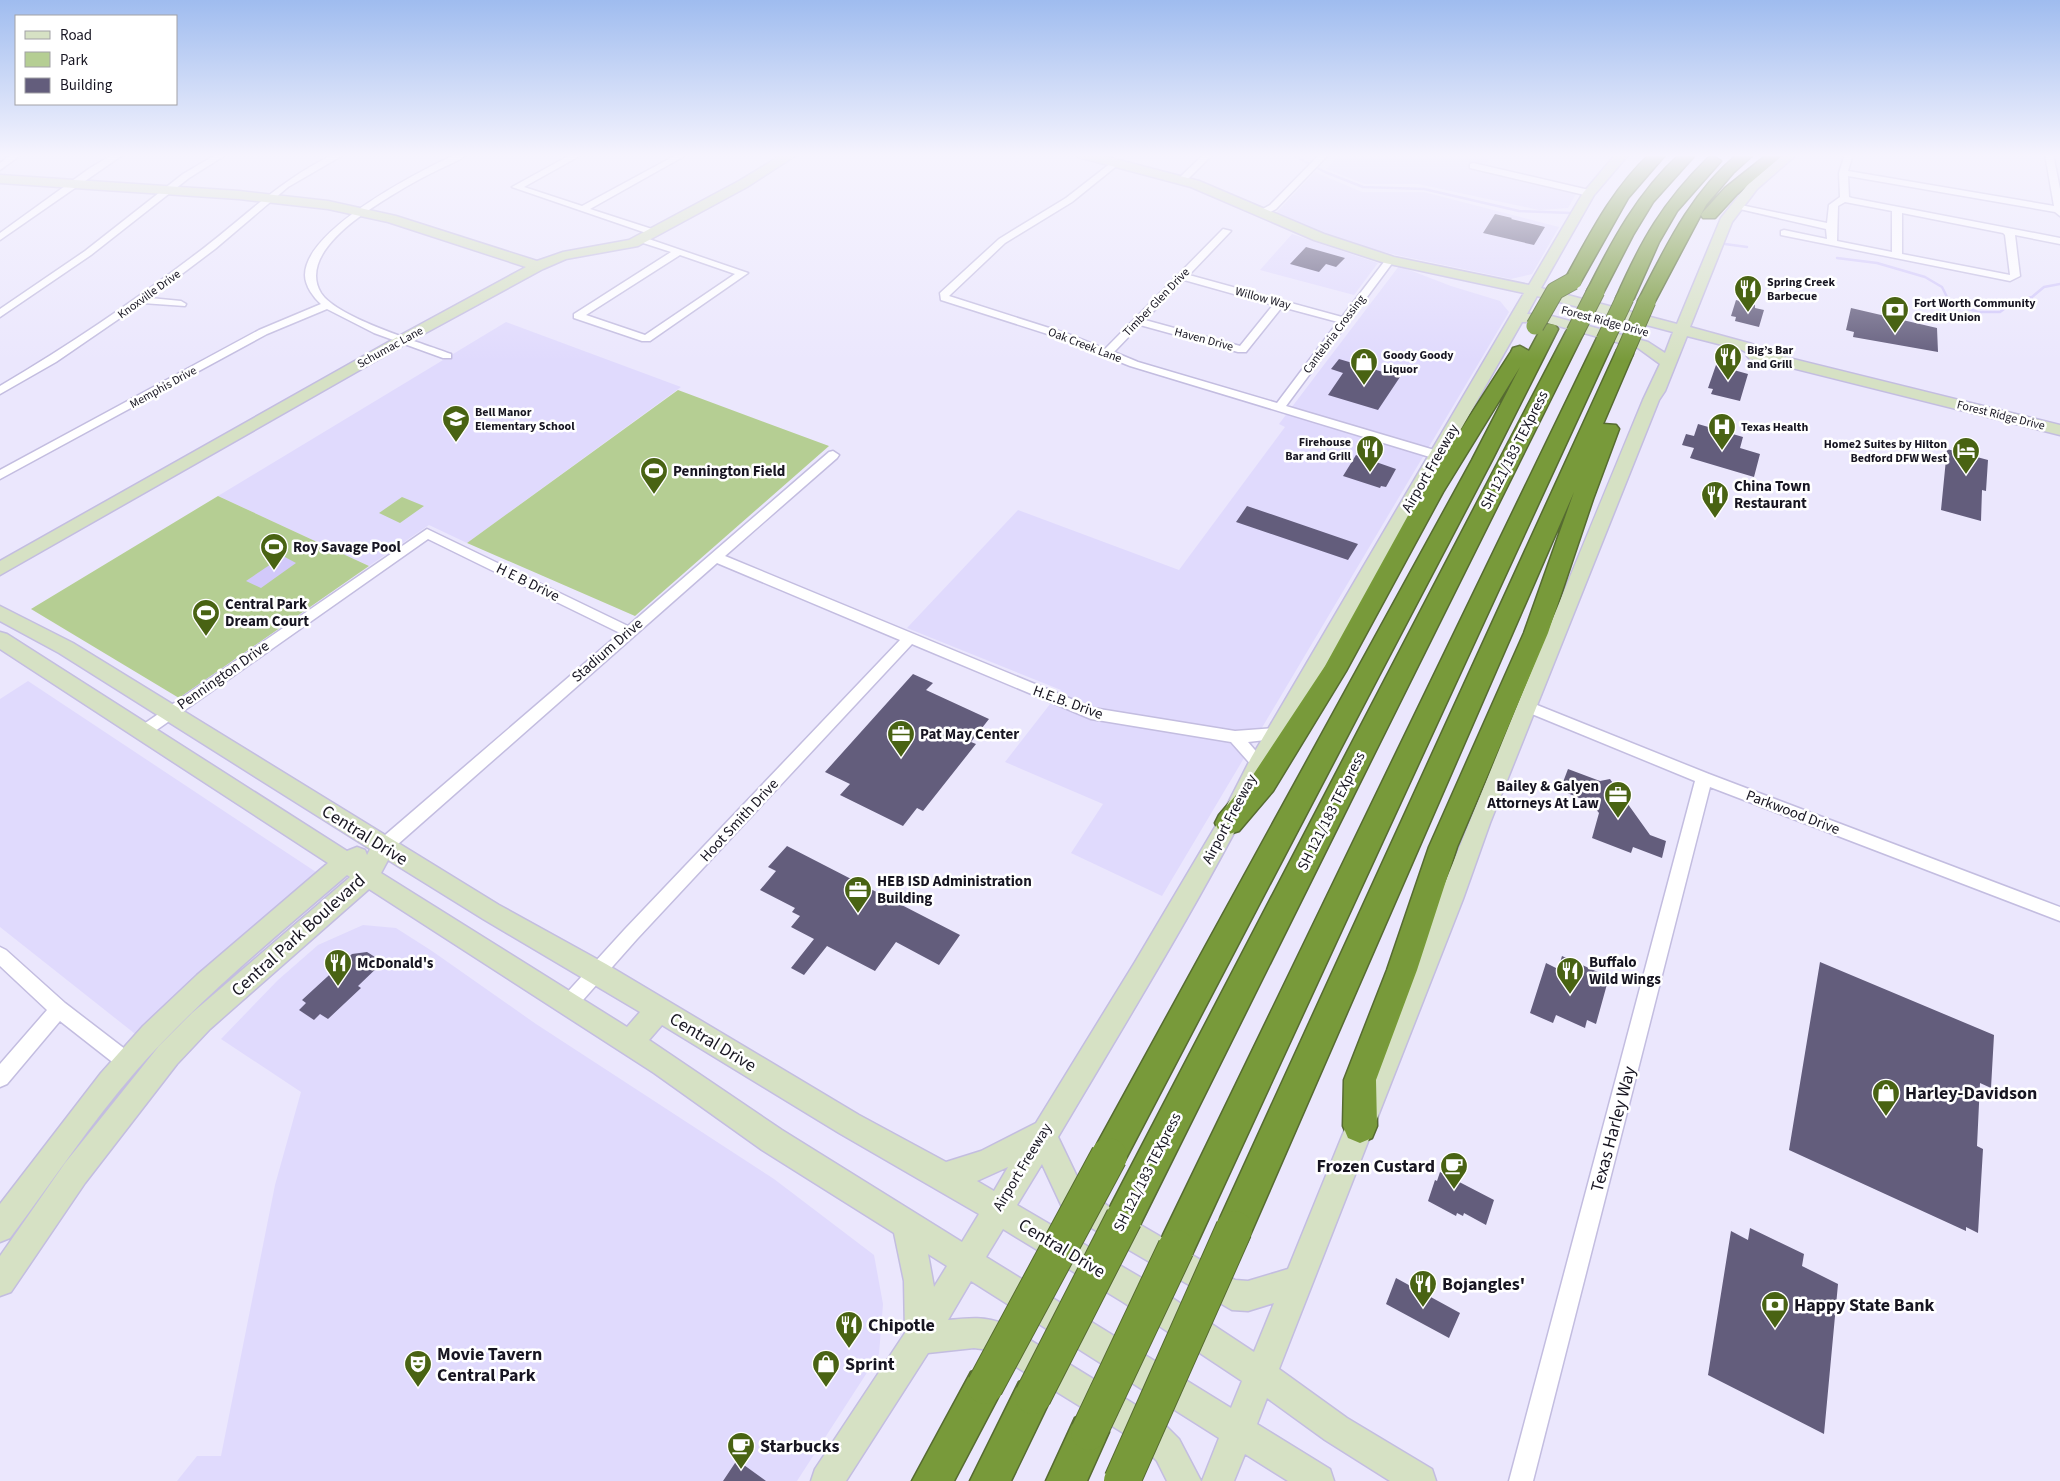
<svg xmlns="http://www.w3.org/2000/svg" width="2060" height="1481" font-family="'Source Sans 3',sans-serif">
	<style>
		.built { fill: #e0dafd }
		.green { fill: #b5ce93 }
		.water { fill: #d2c9fa }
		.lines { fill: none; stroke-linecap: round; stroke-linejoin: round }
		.stream { stroke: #d2c9fa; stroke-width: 2.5 }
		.building { fill: #635d7c }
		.street-casing { stroke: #c3bde0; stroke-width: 3 }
		.secondary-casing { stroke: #c3bde0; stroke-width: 3 }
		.highway-casing { stroke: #566b31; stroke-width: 3 }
		.street { fill: #fff; fill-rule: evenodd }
		.secondary { fill: #d6e1c4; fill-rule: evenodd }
		.highway { fill: #789a3a; fill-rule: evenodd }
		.highway-bridge-far1-casing { stroke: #566b31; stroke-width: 19; stroke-linecap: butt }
		.highway-bridge-casing { stroke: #566b31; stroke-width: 38; stroke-linecap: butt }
		.highway-bridge-far1 { stroke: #789a3a; stroke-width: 17 }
		.highway-bridge { stroke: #789a3a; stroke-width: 36 }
		.labels { text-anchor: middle; stroke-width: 5; stroke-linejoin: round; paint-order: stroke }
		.far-poi-label { font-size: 12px; font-weight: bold; fill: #171521; stroke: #fff; text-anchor: start }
		.far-street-label { font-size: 12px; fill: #171521; stroke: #fff }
		.street-label { font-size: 15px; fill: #171521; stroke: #fff }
		.poi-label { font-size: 15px; font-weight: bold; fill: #171521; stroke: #fff; text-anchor: start }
		.near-street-label { font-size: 18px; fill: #171521; stroke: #fff }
		.near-poi-label { font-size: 18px; font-weight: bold; fill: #171521; stroke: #fff; text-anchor: start }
	</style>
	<rect width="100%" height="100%" fill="#ebe7fd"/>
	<path class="built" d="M1339 154H1492L1481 171 1576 194 1568 208 1539 210 1418 184H1365L1326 169Z
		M1315 172 1362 192H1424L1559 227 1532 274 1511 279 1396 255 1348 243 1305 227 1276 213Z
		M1292 234 1318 243 1378 263 1354 295 1260 270Z
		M1399 266 1451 286 1500 301 1509 312 1162 896 1071 853 1103 804 1005 762 1061 690 907 628 1018 510 1179 570 1285 427 1279 424Z
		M506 322 681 387 467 543 429 525 369 566 218 496Z
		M28 681 319 874 139 1037 0 927V699Z
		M363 925 396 928 432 951 536 1024 774 1179 874 1255 883 1304 879 1354 797 1481H177L197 1456H221L275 1185 301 1092 221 1039 278 980 318 945Z"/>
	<path class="green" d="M678 390 829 446 635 616 467 543Z
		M218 496 369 566 179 698 31 609Z
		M402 497 424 506 400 523 379 513Z"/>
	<path class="water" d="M283 556 296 563 261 588 246 581Z"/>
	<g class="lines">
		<path class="stream" d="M1291 154 1325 172 1363 187 1424 189 1519 211 1571 213
			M1725 244 1747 247
			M1837 258 1877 263 1925 277 1942 287 1947 297 1957 305 1978 312H2000L2015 301 2032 297 2044 287 2060 284"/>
	</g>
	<path class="building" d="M1495 214 1512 218 1511 219 1545 227 1534 245 1483 233Z
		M1306 247 1345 258 1336 267 1326 264 1319 272 1290 264Z
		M1736 300 1755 305V308L1764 310 1759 327 1735 321 1736 317 1731 316Z
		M1851 308 1937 328 1938 352 1853 337 1854 332 1846 330Z
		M1339 359 1400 377 1378 410 1328 395 1343 373 1331 369Z
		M1716 365 1748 374 1740 401 1711 394 1713 389 1708 388Z
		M1698 424 1743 437 1740 448 1760 454 1754 477 1690 458 1694 448 1682 445 1686 434 1694 436Z
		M1947 449 1988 460 1986 491 1982 490 1981 521 1941 510Z
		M1356 455 1396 469 1386 487 1381 486 1380 488 1343 476Z
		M1247 506 1358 544 1348 560 1236 522Z
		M913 674 933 683 926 690 989 719 971 742 976 744 923 811 917 808 903 826 840 795 850 784 825 772Z
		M1568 769 1600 781 1610 779 1650 835 1666 841 1662 858 1633 847 1631 853 1592 838 1599 813 1591 803 1560 790Z
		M787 846 960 935 939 965 896 942 875 971 827 946 804 975 791 968 814 939 791 927 800 916 792 912 795 908 760 890 776 871 768 867Z
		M367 952 383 962 358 986 361 988 328 1019 320 1014 314 1020 299 1010 306 1003 302 1000 352 954Z
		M1562 956 1609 977 1596 1024 1587 1020 1585 1028 1556 1015 1553 1023 1530 1013 1546 963 1558 969Z
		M1820 962 1994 1035 1991 1088 1980 1083 1977 1146 1983 1149 1978 1233 1966 1227V1231L1789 1150Z
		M1440 1172 1494 1200 1486 1225 1464 1213 1463 1216 1457 1213 1456 1216 1428 1201 1435 1180 1437 1181Z
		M1750 1228 1804 1254 1802 1266 1838 1284 1824 1434 1708 1375 1731 1231 1748 1240Z
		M1396 1278 1460 1313 1449 1338 1386 1304Z
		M737 1460 766 1481H723Z"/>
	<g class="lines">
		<defs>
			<path id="street" d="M12 154H22L0 170V163Z
				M114 154H124L0 240V233L90 168Z
				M217 154H227L189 178 91 255 0 317V309L85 251 183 174Z
				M334 154H345L288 187 215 249 150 298 181 301 186 304 185 306 142 303 56 362 0 394V386C68 346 133 302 196 254 244 218 278 181 334 154Z
				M456 154H467C461 160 452 163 444 167 427 175 410 184 394 194 366 211 297 253 321 293 337 318 422 343 451 354V358H443L374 333 327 309 267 334 0 479V470L259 330 321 304C314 298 305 286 305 275 305 229 420 171 456 154Z
				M572 154H583L524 187 582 206 678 154H688L590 209 655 230 657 232 652 235 512 187Z
				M1204 154H1213L1185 182H1179V178Z
				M1320 154H1329L1276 209 1265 215H1259V211L1270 205Z
				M1845 154H1853L1848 171 2054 206 2045 154H2053L2060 189V216L2055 212 1848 176 1849 197 1852 198 2060 238V244L2015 235 2020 276 2010 281 1781 235V231L1784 230 1827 239 1826 229 1731 207 1736 204 1827 223 1829 205 1840 197 1839 173ZM1845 202 1892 211V252L1837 241 1838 206ZM1902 213 2003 233 2005 235 2010 275 1902 254Z
				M1116 159 1120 162 1119 164 1072 202 1005 243 949 296 1068 334 1105 349 1223 229 1231 231 1189 275 1342 317 1387 258H1393V262L1286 406 1441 452V458H1433L1130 366 1060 338 941 300 940 293 999 239 1066 198ZM1184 280 1273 305 1240 346 1145 320ZM1282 307 1338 322 1277 403 1138 362 1114 352 1140 325 1238 352H1246Z
				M1473 163 1589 190 1593 193 1589 196 1470 168V164Z
				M640 236 748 273 650 341H642L574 318V314L671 252 637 241 635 239ZM680 255 735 274 645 335 586 315Z
				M833 451 839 455 837 458 725 556 1093 708 1235 731 1277 728 1282 730 1284 734 1282 738 1248 742 1267 764 1264 768H1254L1231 742 1091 719 912 644 637 939 575 1009 569 1011 563 1009 560 1003 563 997 625 929 900 640 717 563 389 852 383 854 377 852 375 847 377 842 620 633 428 539 148 736H138L136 732 138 728 427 529 628 626 829 452Z
				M1527 701 1709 774 2060 907V921L1710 787 1533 1481H1509L1695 781 1522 710 1520 706 1522 702Z
				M0 947 6 950 65 1003 134 1056 136 1062 134 1068 127 1071 120 1068 60 1021 7 1084 0 1087V1064L47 1010 0 966Z"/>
			<path id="secondary" d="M783 154H798L747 187 638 246 566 259 543 269 409 342 0 575V561L399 336 526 267 388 222 328 209 239 199 0 183V175L239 191 328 201 396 216 537 261 563 252 629 240 739 181Z
				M1076 154H1096L1199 181 1324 234 1394 257 1529 285 1583 193 1616 154H1629L1594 195 1541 288 1677 324 1721 218 1749 183 1784 154H1797L1757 189 1732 222 1690 327 1752 344 1773 354 2060 425V435L1768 362 1750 359 1747 356 1749 354 1742 350 1687 336 1665 391 1659 400 1490 823 1463 899 1279 1369 1347 1418 1432 1469 1436 1481H1390L1325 1440 1267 1398 1257 1424 1330 1469 1334 1481H1288L1245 1454 1234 1481H1202L1219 1438 971 1281 948 1320C968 1318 985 1316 1004 1324L1160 1420 1179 1439 1201 1481H1167L1157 1461 1138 1442 989 1350 974 1348 928 1353 846 1481H811L815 1469 905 1333 904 1281 894 1233 762 1150 654 1073 369 889 210 1029 177 1064 85 1183 11 1292 0 1296V1256L65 1163 159 1046 192 1013 350 877 347 875C274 938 199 999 136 1071 90 1124 52 1182 10 1238L0 1242V1204L101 1073 143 1026 197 975 328 863 0 649V632L7 634 347 851 357 847 365 850 367 855 370 849 59 653 0 621V606L73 643 499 905 606 964 859 1115 946 1162 981 1151 1036 1123 1135 962 1221 817 1251 758 1524 293 1385 263 1314 240 1191 187 1078 157ZM1537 296 1673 332 1665 353 1648 342 1544 314H1527ZM1522 322H1544L1638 348 1660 364 1643 400C1523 689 1406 979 1288 1269L1248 1281 1235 1280 1108 1206 1082 1187 1058 1137C1130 1015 1205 894 1268 767ZM388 860 483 919 640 1012 627 1027 381 873ZM662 1025 839 1133 979 1214 962 1242 782 1130 649 1040ZM1042 1164 1062 1207 1088 1226 1232 1310 1248 1311 1274 1303 1254 1352 1145 1280 1017 1205ZM1008 1167 994 1191 977 1181ZM1003 1229 1123 1302 1242 1381 1231 1408 986 1257ZM928 1254 947 1266 934 1287Z"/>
			<path id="highway" d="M1650 154H1666L1628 198 1579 285H1567L1564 281C1589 236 1612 189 1650 154Z
				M1680 154H1696L1653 202 1633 235 1602 295H1590L1587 291C1612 241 1638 192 1680 154Z
				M1738 154H1754L1733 173 1706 205 1653 305H1641L1638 301C1666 247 1690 194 1738 154Z
				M1768 154H1784L1737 194 1715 218H1703L1701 215 1703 212 1725 188Z
				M1713 156 1721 161 1677 211 1659 242 1634 298 1631 302H1619L1616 298C1641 241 1663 202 1708 158Z
				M1549 324 1555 325 1558 329 1492 460 1121 1168 1109 1173 1097 1168 1092 1156 1097 1144 1472 460 1520 367 1443 492 1346 671 1273 791 1239 831 1229 834 1219 831 1215 823 1219 815 1253 775 1325 666 1421 492 1511 352 1513 348 1520 346 1529 351 1543 325Z
				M1575 326 1581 328 1584 332 1137 1231 1124 1236 1111 1231 1106 1218 1111 1205 1566 332 1569 328Z
				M1605 334 1612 336 1614 340 1189 1261 1176 1266 1163 1261 1158 1248 1163 1235 1596 340 1598 336Z
				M1624 348 1631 350 1633 354 1603 424 1616 425 1619 429 1593 499 1548 633 1457 847 1417 970 1376 1080 1377 1126 1372 1138 1360 1143 1348 1138 1343 1126 1344 1080 1387 970 1429 847 1524 633 1574 492 1247 1242 1234 1247 1221 1242 1216 1229 1221 1216 1615 354 1617 350Z
				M985 1367 999 1372 1004 1386 954 1481H912L971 1372Z
				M1033 1377 1047 1382 1052 1396 1011 1481H970L1019 1382Z
				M1089 1412 1103 1418 1109 1432 1087 1481H1046L1075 1418Z"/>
		</defs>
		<use href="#street" class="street-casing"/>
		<use href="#secondary" class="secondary-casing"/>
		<use href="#highway" class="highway-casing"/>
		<use href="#street" class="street"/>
		<use href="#secondary" class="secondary"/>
		<use href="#highway" class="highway"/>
		<defs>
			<path id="highway-bridge-far1" d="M1535 326 1555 291 1573 281
				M1575 332 1596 291
				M1605 340 1625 298
				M1624 354 1647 301"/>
			<path id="highway-bridge" d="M985 1386 1109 1156
				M1033 1396 1124 1218
				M1089 1432 1176 1248
				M1122 1481 1234 1229"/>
		</defs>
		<use href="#highway-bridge-far1" class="highway-bridge-far1-casing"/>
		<use href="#highway-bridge" class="highway-bridge-casing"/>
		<use href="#highway-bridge-far1" class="highway-bridge-far1"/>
		<use href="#highway-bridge" class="highway-bridge"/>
	</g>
	<linearGradient id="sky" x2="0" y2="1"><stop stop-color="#9fbcef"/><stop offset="0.43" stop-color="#f6f4fe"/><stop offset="1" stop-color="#f6f4fe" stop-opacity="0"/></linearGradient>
	<rect width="2060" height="361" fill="url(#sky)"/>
	<defs>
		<symbol id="restaurant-pin" viewBox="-11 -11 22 30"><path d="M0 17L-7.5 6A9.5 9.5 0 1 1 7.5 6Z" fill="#496313" stroke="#fff"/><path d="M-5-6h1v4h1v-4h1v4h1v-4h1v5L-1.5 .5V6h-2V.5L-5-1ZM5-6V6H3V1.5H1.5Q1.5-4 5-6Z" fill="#fff"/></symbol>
		<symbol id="bank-pin" viewBox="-11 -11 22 30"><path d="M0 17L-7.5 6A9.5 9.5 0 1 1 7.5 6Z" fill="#496313" stroke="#fff"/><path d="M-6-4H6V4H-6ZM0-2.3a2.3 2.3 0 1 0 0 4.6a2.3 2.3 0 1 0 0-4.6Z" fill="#fff"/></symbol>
		<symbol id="shop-pin" viewBox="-11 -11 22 30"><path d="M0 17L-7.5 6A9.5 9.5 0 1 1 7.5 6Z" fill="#496313" stroke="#fff"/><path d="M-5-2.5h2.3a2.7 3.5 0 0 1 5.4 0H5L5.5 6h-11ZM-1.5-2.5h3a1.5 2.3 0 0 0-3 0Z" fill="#fff"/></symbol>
		<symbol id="school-pin" viewBox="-11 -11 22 30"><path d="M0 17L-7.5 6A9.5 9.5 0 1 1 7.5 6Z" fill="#496313" stroke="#fff"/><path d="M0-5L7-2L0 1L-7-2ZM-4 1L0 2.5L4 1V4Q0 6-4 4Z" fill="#fff"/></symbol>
		<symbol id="hospital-pin" viewBox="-11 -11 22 30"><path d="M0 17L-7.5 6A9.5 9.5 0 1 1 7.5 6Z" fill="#496313" stroke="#fff"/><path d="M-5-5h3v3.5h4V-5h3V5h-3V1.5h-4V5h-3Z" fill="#fff"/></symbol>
		<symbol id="hotel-pin" viewBox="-11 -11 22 30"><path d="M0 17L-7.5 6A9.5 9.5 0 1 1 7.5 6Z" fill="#496313" stroke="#fff"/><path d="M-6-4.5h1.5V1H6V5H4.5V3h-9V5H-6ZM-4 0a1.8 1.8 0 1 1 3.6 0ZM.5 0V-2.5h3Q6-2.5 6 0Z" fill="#fff"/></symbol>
		<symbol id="stadium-pin" viewBox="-11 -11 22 30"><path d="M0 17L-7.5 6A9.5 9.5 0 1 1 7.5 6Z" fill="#496313" stroke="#fff"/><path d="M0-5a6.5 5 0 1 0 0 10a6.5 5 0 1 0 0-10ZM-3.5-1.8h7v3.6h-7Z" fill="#fff"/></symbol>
		<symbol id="office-pin" viewBox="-11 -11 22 30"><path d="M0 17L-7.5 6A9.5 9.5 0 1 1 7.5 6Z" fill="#496313" stroke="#fff"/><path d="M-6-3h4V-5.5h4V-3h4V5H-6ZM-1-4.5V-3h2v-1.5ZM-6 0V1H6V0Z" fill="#fff"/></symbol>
		<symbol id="cafe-pin" viewBox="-11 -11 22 30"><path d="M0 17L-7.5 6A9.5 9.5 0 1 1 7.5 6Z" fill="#496313" stroke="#fff"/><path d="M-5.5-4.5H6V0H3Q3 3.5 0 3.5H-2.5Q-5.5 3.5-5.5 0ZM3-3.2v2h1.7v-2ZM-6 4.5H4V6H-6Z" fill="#fff"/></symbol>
		<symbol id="theatre-pin" viewBox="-11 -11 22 30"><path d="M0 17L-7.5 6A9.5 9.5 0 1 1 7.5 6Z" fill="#496313" stroke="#fff"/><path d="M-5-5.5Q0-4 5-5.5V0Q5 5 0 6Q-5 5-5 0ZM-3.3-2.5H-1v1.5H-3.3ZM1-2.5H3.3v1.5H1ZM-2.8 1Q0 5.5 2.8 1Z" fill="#fff"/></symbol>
	</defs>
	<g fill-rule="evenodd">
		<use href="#restaurant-pin" x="1732" y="273" width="32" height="43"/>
		<use href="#bank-pin" x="1879" y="294" width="32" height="43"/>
		<use href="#restaurant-pin" x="1712" y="341" width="32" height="43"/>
		<use href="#shop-pin" x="1348" y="346" width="32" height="43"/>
		<use href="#school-pin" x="440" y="403" width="32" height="43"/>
		<use href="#hospital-pin" x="1706" y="411" width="32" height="43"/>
		<use href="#restaurant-pin" x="1354" y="433" width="32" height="43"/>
		<use href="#hotel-pin" x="1950" y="435" width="32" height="43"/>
		<use href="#stadium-pin" x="638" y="455" width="32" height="43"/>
		<use href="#restaurant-pin" x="1699" y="479" width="32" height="43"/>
		<use href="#stadium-pin" x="258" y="531" width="32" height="43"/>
		<use href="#stadium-pin" x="190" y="597" width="32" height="43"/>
		<use href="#office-pin" x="885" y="718" width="32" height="43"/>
		<use href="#office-pin" x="1602" y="779" width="32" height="43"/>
		<use href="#office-pin" x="842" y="874" width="32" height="43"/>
		<use href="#restaurant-pin" x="322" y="947" width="32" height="43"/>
		<use href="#restaurant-pin" x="1554" y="955" width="32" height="43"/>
		<use href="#shop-pin" x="1870" y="1077" width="32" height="43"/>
		<use href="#cafe-pin" x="1438" y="1150" width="32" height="43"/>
		<use href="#restaurant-pin" x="1407" y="1268" width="32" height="43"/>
		<use href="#bank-pin" x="1759" y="1289" width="32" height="43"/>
		<use href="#restaurant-pin" x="833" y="1309" width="32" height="43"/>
		<use href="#theatre-pin" x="402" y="1348" width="32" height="43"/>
		<use href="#shop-pin" x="810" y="1348" width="32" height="43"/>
		<use href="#cafe-pin" x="725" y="1430" width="32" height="43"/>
	</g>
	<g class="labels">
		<g class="far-poi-label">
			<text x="1767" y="286">Spring Creek<tspan x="1767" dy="14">Barbecue</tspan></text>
			<text x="1914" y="307">Fort Worth Community<tspan x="1914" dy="14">Credit Union</tspan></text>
			<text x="1747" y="354">Big’s Bar<tspan x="1747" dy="14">and Grill</tspan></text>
			<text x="1383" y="359">Goody Goody<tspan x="1383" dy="14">Liquor</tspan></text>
			<text x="475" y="416">Bell Manor<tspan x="475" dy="14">Elementary School</tspan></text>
			<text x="1741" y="431">Texas Health</text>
			<text x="1351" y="446" text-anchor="end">Firehouse<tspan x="1351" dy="14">Bar and Grill</tspan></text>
			<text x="1947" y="448" text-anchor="end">Home2 Suites by Hilton<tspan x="1947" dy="14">Bedford DFW West</tspan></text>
		</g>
		<g class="far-street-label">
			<text transform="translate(149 294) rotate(-36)" y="4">Knoxville Drive</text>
			<text transform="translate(1263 298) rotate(15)" y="4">Willow Way</text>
			<text transform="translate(1156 302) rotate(-46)" y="4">Timber Glen Drive</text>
			<text transform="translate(1605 321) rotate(15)" y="4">Forest Ridge Drive</text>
			<text transform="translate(1334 334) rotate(-53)" y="4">Cantebria Crossing</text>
			<text transform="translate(1204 339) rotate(15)" y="4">Haven Drive</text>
			<text transform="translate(1085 345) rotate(21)" y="4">Oak Creek Lane</text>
			<text transform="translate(390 347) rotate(-29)" y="4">Schumac Lane</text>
			<text transform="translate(163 387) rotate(-29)" y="4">Memphis Drive</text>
			<text transform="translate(2001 415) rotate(14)" y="4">Forest Ridge Drive</text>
		</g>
		<g class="street-label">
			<text transform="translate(1514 450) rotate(-63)" y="5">SH 121/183 TEXpress</text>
			<text transform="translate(1430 468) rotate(-60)" y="5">Airport Freeway</text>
			<text transform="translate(528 582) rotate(26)" y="5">H E B Drive</text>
			<text transform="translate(607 650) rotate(-41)" y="5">Stadium Drive</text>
			<text transform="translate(223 675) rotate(-35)" y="5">Pennington Drive</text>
			<text transform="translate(1068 702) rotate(20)" y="5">H.E.B. Drive</text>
			<text transform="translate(1331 811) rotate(-63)" y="5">SH 121/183 TEXpress</text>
			<text transform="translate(1793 812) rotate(21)" y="5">Parkwood Drive</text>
			<text transform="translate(1229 819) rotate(-62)" y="5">Airport Freeway</text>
			<text transform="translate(739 820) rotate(-47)" y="5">Hoot Smith Drive</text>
			<text transform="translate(1022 1167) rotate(-59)" y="5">Airport Freeway</text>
			<text transform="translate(1147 1172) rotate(-63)" y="5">SH 121/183 TEXpress</text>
		</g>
		<g class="poi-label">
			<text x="673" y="476">Pennington Field</text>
			<text x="1734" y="491">China Town<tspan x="1734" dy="17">Restaurant</tspan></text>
			<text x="293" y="552">Roy Savage Pool</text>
			<text x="225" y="609">Central Park<tspan x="225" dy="17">Dream Court</tspan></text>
			<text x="920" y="739">Pat May Center</text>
			<text x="1599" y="791" text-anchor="end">Bailey &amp; Galyen<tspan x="1599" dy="17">Attorneys At Law</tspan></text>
			<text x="877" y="886">HEB ISD Administration<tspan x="877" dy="17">Building</tspan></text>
			<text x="1589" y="967">Buffalo<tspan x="1589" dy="17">Wild Wings</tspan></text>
			<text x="357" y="968">McDonald's</text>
		</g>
		<g class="near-street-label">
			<text transform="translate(365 835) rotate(32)" y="6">Central Drive</text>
			<text transform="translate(298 935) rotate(-42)" y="6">Central Park Boulevard</text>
			<text transform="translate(713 1042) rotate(31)" y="6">Central Drive</text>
			<text transform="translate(1613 1129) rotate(-75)" y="6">Texas Harley Way</text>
			<text transform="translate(1062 1248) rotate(31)" y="6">Central Drive</text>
		</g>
		<g class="near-poi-label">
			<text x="1905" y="1099">Harley-Davidson</text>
			<text x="1435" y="1172" text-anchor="end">Frozen Custard</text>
			<text x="1442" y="1290">Bojangles'</text>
			<text x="1794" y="1311">Happy State Bank</text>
			<text x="868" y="1331">Chipotle</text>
			<text x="437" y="1360">Movie Tavern<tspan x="437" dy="21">Central Park</tspan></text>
			<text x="845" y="1370">Sprint</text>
			<text x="760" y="1452">Starbucks</text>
		</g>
	</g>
	<rect x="15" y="15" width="162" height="90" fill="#ffffff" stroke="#a2a1a6"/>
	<rect x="25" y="31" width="25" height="8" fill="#d6e1c4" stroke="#a2a1a6"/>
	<text x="60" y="40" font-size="15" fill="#171521">Road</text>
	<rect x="25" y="52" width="25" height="15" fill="#b5ce93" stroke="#a2a1a6"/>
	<text x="60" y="65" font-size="15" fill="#171521">Park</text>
	<rect x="25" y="78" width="25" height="15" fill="#635d7c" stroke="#a2a1a6"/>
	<text x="60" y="90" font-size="15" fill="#171521">Building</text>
</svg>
